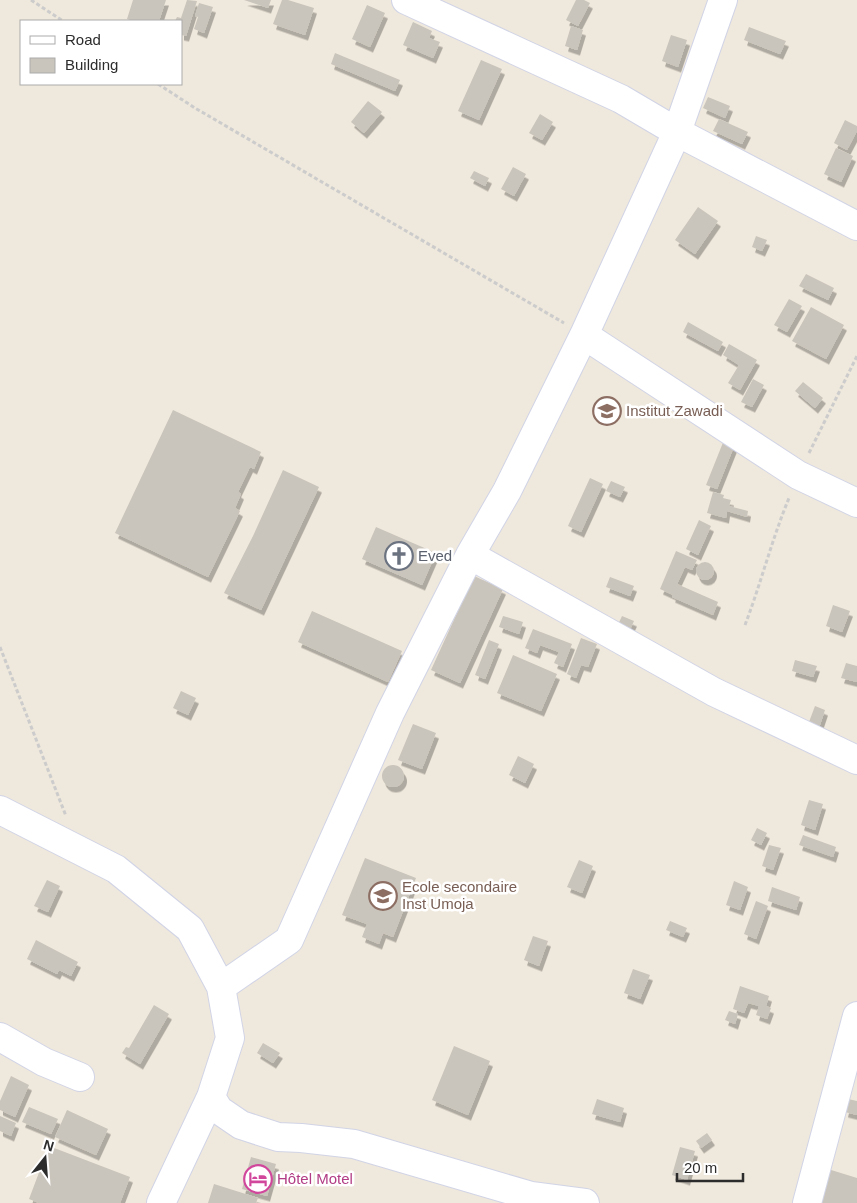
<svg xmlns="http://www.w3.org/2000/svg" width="857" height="1203" font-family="Helvetica,sans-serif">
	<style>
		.building { fill: #cac5bc; filter: url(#shadow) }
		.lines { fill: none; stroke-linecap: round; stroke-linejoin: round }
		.minor-casing { stroke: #d1d4e6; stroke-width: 30 }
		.path { stroke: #ccc; stroke-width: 3; stroke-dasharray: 4 2.5; stroke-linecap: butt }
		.minor { stroke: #fff; stroke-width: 28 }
		.labels { text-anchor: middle; stroke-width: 5; stroke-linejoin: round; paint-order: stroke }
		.education-label { font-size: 15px; fill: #785e54; stroke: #fff; text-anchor: start }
		.worship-label { font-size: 15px; fill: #5b616d; stroke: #fff; text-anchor: start }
		.hotel-label { font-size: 15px; fill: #b23c85; stroke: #fff; text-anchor: start }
	</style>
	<defs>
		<filter id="shadow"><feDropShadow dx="3" dy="5.5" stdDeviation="0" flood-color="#0004"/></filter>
	</defs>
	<rect width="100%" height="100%" fill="#efe8dc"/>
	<path class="building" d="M133 0H166L159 21H133L127 19Z
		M187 0 197 1 186 36 181 35V21H175L177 17 181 18Z
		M244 0H271L268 8Z
		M282 0H288L314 8 305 35 273 24Z
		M576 0H584L590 3 578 26 566 20Z
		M199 3 213 7 204 33 194 29 198 17 195 16Z
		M367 5 385 13 370 47 352 39Z
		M413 22 432 31 429 38 440 42 433 58 403 45Z
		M571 26 583 30 577 50 565 46Z
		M749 27 786 41 780 54 744 40Z
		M671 35 687 40 678 67 662 61Z
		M335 53 400 80 395 91 331 64Z
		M481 60 502 69 479 120 458 111Z
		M708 97 730 106 725 118 703 108Z
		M368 101 382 112 364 133 351 122Z
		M540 114 553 122 542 140 529 133Z
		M719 119 748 132 742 144 713 131Z
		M845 120 857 126V131L847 150 834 143Z
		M836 148 853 156 841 182 824 174Z
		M513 167 526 174 514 196 501 189Z
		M474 171 489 178 485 186 470 178Z
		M698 207 718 221 695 254 675 240Z
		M756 236 767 240 762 251 752 247Z
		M806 274 834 288 828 300 799 286Z
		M789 299 802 306 787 332 774 325Z
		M811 307 844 325 826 359 792 341Z
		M688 322 723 342 718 351 683 332Z
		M729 344 757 360 740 390 728 383 739 365 723 355Z
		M753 379 764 385 752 407 741 402Z
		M803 382 823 398 815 408 795 391Z
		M173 410 261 452 254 469 250 467 238 492 241 494 235 508 240 511 208 577 115 533Z
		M724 440 735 444 717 489 706 485Z
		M283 470 319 487 261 610 224 593 253 536Z
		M590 478 603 484 581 532 568 526Z
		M611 481 625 487 620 497 606 491Z
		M713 492 724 495 723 498 731 500 729 506 748 511 747 517 727 511 726 518 707 513Z
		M699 520 711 526 698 555 686 549Z
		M376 527 436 553 422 585 362 559Z
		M676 551 697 560 692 570 685 567 677 584 718 602 713 615 672 597 673 595 660 589Z
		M696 571a9 9 0 1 1 18 0a9 9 0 1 1-18 0Z
		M474 576 503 589 460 683 431 670Z
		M610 577 634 586 630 596 606 587Z
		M833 605 850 611 842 632 826 626Z
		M312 611 402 651 388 682 298 642Z
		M503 616 523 622 519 634 499 627Z
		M622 616 634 621 627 636 615 631Z
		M533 629 572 644 563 667 554 663 559 652 540 645 537 653 525 648Z
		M581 638 597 644 588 667 581 665 576 678 567 674Z
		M489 640 499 644 485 679 475 675Z
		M513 655 557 674 541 711 497 693Z
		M795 660 817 666 813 677 792 671Z
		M846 663 857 666V682L841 678Z
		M181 691 196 698 188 715 173 708Z
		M815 706 825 710 817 734 806 730Z
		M413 724 436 733 422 769 398 760Z
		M518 756 534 764 525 783 509 775Z
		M382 776a11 11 0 1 1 22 0a11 11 0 1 1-22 0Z
		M809 800 823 804 815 830 801 825Z
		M757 828 767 833 761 845 751 840Z
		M803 835 836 847 833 857 799 845Z
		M769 845 781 848 773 870 762 866Z
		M365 858 416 878 393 937 383 933 379 944 362 937 367 924 342 915Z
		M579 860 593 866 582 893 567 887Z
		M47 880 60 886 48 912 34 906Z
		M734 881 748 887 740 910 726 905Z
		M772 887 800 897 796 910 768 901Z
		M756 901 768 906 756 939 744 934Z
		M670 921 687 928 683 937 666 930Z
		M533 936 548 941 539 966 524 960Z
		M36 940 78 962 71 976 59 970 57 974 27 959Z
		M633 969 650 975 640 999 624 993Z
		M740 986 769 996 766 1006 771 1008 767 1019 756 1015 759 1006 748 1003 744 1013 733 1009Z
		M154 1005 169 1014 140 1064 122 1053 126 1047 129 1048Z
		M729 1011 738 1014 735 1024 725 1020Z
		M263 1043 280 1053 273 1063 257 1053Z
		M454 1046 490 1061 468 1115 432 1100Z
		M11 1076 29 1085 15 1117 0 1110V1101Z
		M597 1099 624 1108 620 1122 592 1114Z
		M848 1099 857 1101V1115L845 1112Z
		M29 1107 58 1119 51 1134 22 1122Z
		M67 1110 108 1129 96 1155 55 1137Z
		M0 1116 16 1123 11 1136 0 1131Z
		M707 1133 712 1140 701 1148 696 1141Z
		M49 1146 130 1177 120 1203H39L29 1199Z
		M680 1147 695 1151 687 1180 672 1175Z
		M251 1157 276 1164 267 1196 242 1189Z
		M828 1169 857 1178V1203H818Z
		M214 1184 258 1198 256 1203H208Z"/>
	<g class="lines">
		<defs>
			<path id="minor" d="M406 0 621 99 677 132 857 226
				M584 335 798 475 857 503
				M470 555 714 692 857 760
				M0 810 116 869 190 929 221 987 230 1038 211 1097 161 1203
				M221 987 289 940 390 713 470 555 507 491 584 335 677 132 723 0
				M0 1037 44 1062 80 1077
				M211 1097 219 1110 241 1125 278 1137 301 1138 354 1144 531 1196 585 1203
				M807 1203 857 1016"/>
		</defs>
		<use href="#minor" class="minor-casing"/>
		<path class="path" d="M31 0 63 21
			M158 84 195 108 564 323
			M809 453 857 356
			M745 625C761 583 772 539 789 498
			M0 647 66 816"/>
		<use href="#minor" class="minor"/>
	</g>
	<defs>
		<symbol id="school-ring" viewBox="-11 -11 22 22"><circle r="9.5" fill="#fff" stroke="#8d6e63" stroke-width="1.5"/><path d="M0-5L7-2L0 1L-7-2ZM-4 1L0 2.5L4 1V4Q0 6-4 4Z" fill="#8d6e63"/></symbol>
		<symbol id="church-ring" viewBox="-11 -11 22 22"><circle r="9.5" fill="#fff" stroke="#6b7280" stroke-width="1.5"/><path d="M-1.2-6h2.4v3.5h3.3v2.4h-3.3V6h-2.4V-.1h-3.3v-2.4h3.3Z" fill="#6b7280"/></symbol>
		<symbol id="hotel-ring" viewBox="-11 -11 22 22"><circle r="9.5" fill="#fff" stroke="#d1479c" stroke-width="1.5"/><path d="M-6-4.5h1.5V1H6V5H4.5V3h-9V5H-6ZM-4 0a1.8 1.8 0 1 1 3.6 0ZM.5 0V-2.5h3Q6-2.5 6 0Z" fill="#d1479c"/></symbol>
	</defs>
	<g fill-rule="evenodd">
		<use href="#school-ring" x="591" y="395" width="32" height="32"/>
		<use href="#church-ring" x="383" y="540" width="32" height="32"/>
		<use href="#school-ring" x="367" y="880" width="32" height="32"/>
		<use href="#hotel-ring" x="242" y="1163" width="32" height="32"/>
	</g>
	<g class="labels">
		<g class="education-label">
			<text x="626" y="416">Institut Zawadi</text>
			<text x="402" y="892">Ecole secondaire<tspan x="402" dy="17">Inst Umoja</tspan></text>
		</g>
		<g class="worship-label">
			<text x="418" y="561">Eved</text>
		</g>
		<g class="hotel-label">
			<text x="277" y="1184">Hôtel Motel</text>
		</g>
	</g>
	<rect x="20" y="20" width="162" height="65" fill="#ffffff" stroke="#ababab"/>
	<rect x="30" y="36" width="25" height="8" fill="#ffffff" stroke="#ababab"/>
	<text x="65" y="45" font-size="15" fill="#2c2c2c">Road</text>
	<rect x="30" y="58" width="25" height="15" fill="#cac5bc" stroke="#ababab"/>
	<text x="65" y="70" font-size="15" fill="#2c2c2c">Building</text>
	<g transform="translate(45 1158) rotate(17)" stroke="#ffffff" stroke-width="4" paint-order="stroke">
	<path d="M0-4L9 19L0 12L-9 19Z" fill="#2c2c2c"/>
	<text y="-8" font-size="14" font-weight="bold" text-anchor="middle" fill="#2c2c2c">N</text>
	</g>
	<path d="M677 1173v8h66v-8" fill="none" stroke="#2c2c2c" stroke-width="2.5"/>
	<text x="684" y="1173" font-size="15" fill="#2c2c2c" stroke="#ffffff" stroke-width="4" paint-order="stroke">20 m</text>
</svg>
